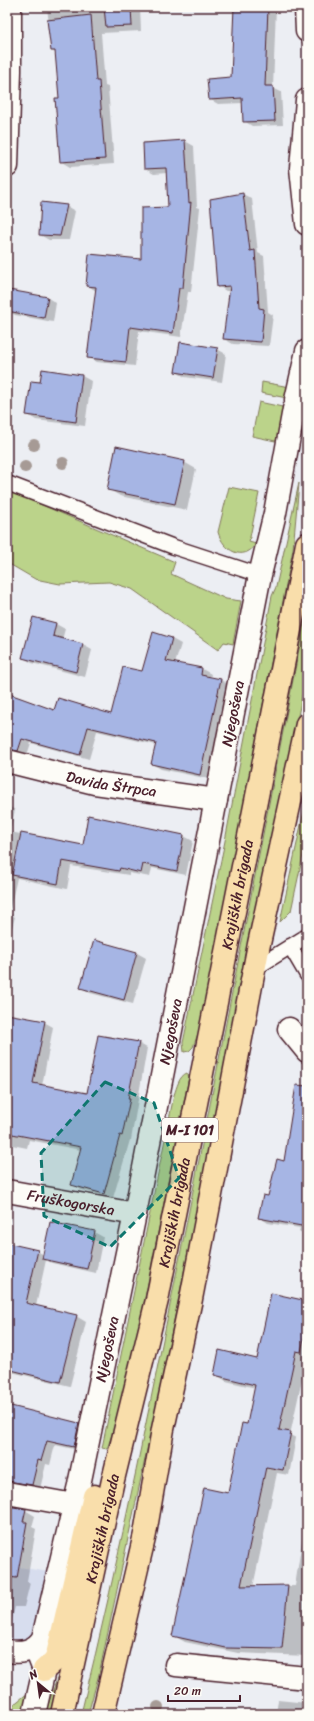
<svg xmlns="http://www.w3.org/2000/svg" width="314" height="1721" font-family="Sriracha,sans-serif">
	<style>
		.built { fill: #d7ddee }
		.green { fill: #bbd38a; stroke: #82795a }
		.shadow { fill: #0003 }
		.building { fill: #a6b5e4; stroke: #4a1f2b }
		.lines { fill: none; stroke-linecap: round; stroke-linejoin: round }
		.lane-casing { stroke: #4a1f2b; stroke-width: 17 }
		.street-casing { stroke: #4a1f2b; stroke-width: 25 }
		.secondary-casing { stroke: #4a1f2b; stroke-width: 25 }
		.primary-casing { stroke: #4a1f2b; stroke-width: 25 }
		.lane { stroke: #fdfcf7; stroke-width: 14 }
		.street { stroke: #fdfcf7; stroke-width: 22 }
		.secondary { stroke: #fdfcf7; stroke-width: 22 }
		.primary { stroke: #f9deab; stroke-width: 22 }
		.tree { fill: #a69a95 }
		.marked { fill: #0f766e; fill-opacity: 0.2; stroke: #0f766e; stroke-width: 3; stroke-dasharray: 8 5; stroke-linejoin: round }
		.labels { text-anchor: middle; stroke-width: 4; stroke-linejoin: round; paint-order: stroke }
		.shield { fill: #fdfcf7; stroke: #806168; stroke-width: 1 }
		.shield-label { font-size: 14px; font-weight: bold; fill: #4a1f2b }
		.street-label { font-size: 15px; fill: #4a1f2b; stroke: #fdfcf7 }
	</style>
	<rect width="100%" height="100%" fill="#eceef3"/>
	<filter id="ink" filterUnits="userSpaceOnUse"><feTurbulence type="fractalNoise" baseFrequency=".025" numOctaves="2"/><feDisplacementMap in="SourceGraphic" scale="8" xChannelSelector="R" yChannelSelector="G"/><feConvolveMatrix kernelMatrix="1 2 1 2 8 2 1 2 1" color-interpolation-filters="sRGB"/></filter>
	<g filter="url(#ink)">
		<path class="built" d="M7 1565 49 1572 31 1639 7 1643Z"/>
		<path class="green" d="M262 382 290 387 287 398 261 393Z
			M259 402 287 408 280 442 252 436Z
			M299 483 293 549 201 1026 193 1047 189 1051 184 1052 183 1043 225 841 272 596 276 587Z
			M229 487 259 493 249 542 256 544C243 563 223 550 218 532Z
			M7 490 175 562 171 574 226 599 241 601 233 644 224 642 218 650 132 589 109 582 60 584 35 579 11 565H7Z
			M307 608V672L160 1389 99 1674 88 1714H81C121 1552 153 1389 186 1226 227 1020 267 814 307 608Z
			M307 797V836L291 911 280 922Z
			M187 1073 189 1077 125 1398 107 1449 102 1448 174 1095C177 1087 179 1076 187 1073Z
			M62 1665 56 1714H45L61 1667Z
			M28 1693 22 1714H10L13 1705Z"/>
		<path class="shadow" d="M47 7H140L141 31 101 33 105 86 108 87 114 164 70 167 60 161V99L56 53 52 51Z
			M235 7H276L273 88 281 92 283 125 252 126 244 121 243 103 218 104 209 99 232 78Z
			M185 141 194 146 197 207 200 208 191 292H188L181 337 139 331 135 366 97 362 88 357 96 291 87 285 142 260 169 208 167 173 154 174 145 169 144 144Z
			M243 194 252 199 258 253 264 256 268 312 273 315 269 346 233 344 224 339 230 291H226L218 286Z
			M66 206 75 211 69 240H49L40 235Z
			M9 291 48 298 56 303 53 322 15 315 7 311Z
			M217 349 226 354 222 382 185 377 176 372Z
			M42 370 82 376 91 381 85 426 36 420 28 415 41 383Z
			M184 462 196 469 187 510 120 496 108 489Z
			M34 618 56 624 65 629 62 640 83 645 92 650 85 677 32 663 23 658Z
			M154 634 172 639 181 644 175 664 202 669 211 674 210 678 221 680 229 685 209 779 161 769 152 764 156 745 97 731 89 759 31 743 27 755 7 748V694L55 711 112 715 143 672Z
			M7 805 15 810 10 832 83 846 184 836 193 841 186 875 152 868 150 877 129 873V875L71 866 67 889 17 878 9 913 15 917 7 946Z
			M95 941 137 953 146 958 133 1004 90 993 82 988Z
			M7 1015 44 1022 53 1027 42 1086 88 1095 138 1043 147 1048 131 1140H130L113 1198 81 1190 72 1184 81 1150 29 1140 27 1148 7 1144Z
			M307 1119V1236L299 1231 300 1228 268 1223 259 1217Z
			M7 1215 11 1218 7 1233Z
			M94 1232 103 1237 96 1273 52 1263 46 1260 36 1306 76 1316 86 1322 70 1386 7 1371V1251H37L44 1255Z
			M307 1302V1357L290 1435 296 1438 289 1475 277 1473 253 1587 295 1586 304 1527 307 1528V1656L238 1653 185 1642 174 1636 229 1494 256 1388 226 1381 215 1374 258 1360Z
			M7 1406 79 1424 87 1429 83 1451 55 1445 50 1465 46 1464 40 1489 7 1490Z
			M7 1507 25 1510 35 1516 32 1527 36 1529 27 1581 30 1583 24 1607H15L11 1623H7Z
			M278 1700 307 1703V1714H276Z"/>
		<path class="building" d="M104 7H131L132 26 106 27Z
			M234 7H268L265 86H273L275 121 243 122 242 98 209 100 207 79 231 77Z
			M91 15 96 81H99L105 159 60 162 55 98H59L55 51H51L47 20Z
			M185 140 189 203 191 202 183 288H179L173 333 130 327 126 362 87 358 96 287 86 286 89 254 141 259V208L168 207 166 168 144 169 143 143Z
			M243 193 250 251 255 250 259 308 264 309 261 342 223 339 230 286 217 287 210 199Z
			M41 202 67 205 60 236 39 235Z
			M9 290 48 297 44 318 7 311Z
			M180 342 218 348 213 378 175 372Z
			M42 369 82 375 76 422 26 415 31 381 40 382Z
			M116 446 185 461 175 504 107 490Z
			M33 617 56 623 53 636 83 644 76 672 22 658Z
			M153 632 172 638 166 661 202 668 201 675 221 679 200 775 151 764 156 743 88 727 80 755 22 739 18 751 7 749V693L54 710 58 698 111 714 123 667 142 671Z
			M88 815 184 835 177 871 143 864 141 873 120 868 119 871 62 861 58 884 12 875 21 833 83 845Z
			M94 940 137 952 124 1000 80 988Z
			M7 1014 45 1021 33 1083 87 1093 98 1035 139 1042 128 1099H130L122 1136 120 1135 104 1194 71 1185 81 1147 7 1133Z
			M296 1085 307 1086V1227L258 1218 263 1195 268 1196 277 1159 284 1161Z
			M50 1222 95 1231 87 1269 42 1259Z
			M7 1243 38 1250 26 1303 77 1315 60 1382 7 1369Z
			M271 1293 307 1301V1324L301 1352 296 1351 279 1430 291 1432 283 1470 266 1467 241 1586 288 1585 282 1649 226 1648 172 1636 204 1488 228 1493 242 1423 247 1424 255 1385 214 1375 219 1350 257 1359Z
			M7 1405 79 1423 74 1447 47 1441 41 1461 38 1460 32 1485 7 1481Z
			M7 1506 26 1509 23 1522H27L17 1578 7 1577Z"/>
		<g class="lines">
			<defs>
				<path id="lane" d="M7 483 174 547 260 575
					M290 946 307 975
					M254 969 307 936"/>
				<g id="street">
					<path d="M307 100 301 168 307 224"/>
					<path d="M7 166 10 71V7"/>
					<path d="M296 400 307 351"/>
					<path id="s1" d="M7 761 95 783 216 800"/>
					<path d="M289 1029 307 1051"/>
					<path id="s2" d="M7 1191 135 1214"/>
					<path d="M7 1493 74 1505"/>
					<path id="s3" d="M7 1651C21 1653 35 1652 43 1638L79 1485 135 1214 260 575 275 513 294 409"/>
					<path d="M176 1665 307 1678"/>
					<path d="M34 1714 44 1670 37 1652"/>
				</g>
				<path id="secondary" d="M306 7 307 31"/>
				<g id="primary">
					<path d="M44 1670 54 1661 57 1655 94 1496"/>
					<path id="s4" d="M62 1714 113 1480 157 1300 307 544"/>
					<path d="M103 1714 145 1534 163 1429 191 1299 259 944 307 724"/>
				</g>
			</defs>
			<use href="#lane" class="lane-casing"/>
			<use href="#street" class="street-casing"/>
			<use href="#secondary" class="secondary-casing"/>
			<use href="#primary" class="primary-casing"/>
			<use href="#lane" class="lane"/>
			<use href="#street" class="street"/>
			<use href="#secondary" class="secondary"/>
			<use href="#primary" class="primary"/>
		</g>
		<g class="tree">
			<circle cx="34" cy="445" r="6"/>
			<circle cx="63" cy="463" r="6"/>
			<circle cx="25" cy="467" r="6"/>
			<circle cx="158" cy="1707" r="6"/>
		</g>
	</g>
	<path class="marked" d="M105 1082 154 1103 179 1178 110 1247 44 1216 41 1153Z"/>
	<g class="labels">
		<rect class="shield" x="162" y="1118" width="56" height="24" rx="3"/>
		<g class="shield-label">
			<text x="190" y="1135">M-I 101</text>
		</g>
		<g class="street-label">
			<text dy="5" stroke="none"><textPath href="#s3" startOffset="985">Njegoševa</textPath></text>
			<text dy="5" stroke="none"><textPath href="#s1" startOffset="107">Davida Štrpca</textPath></text>
			<text dy="5" stroke="none"><textPath href="#s4" startOffset="838">Krajiških brigada</textPath></text>
			<text dy="5" stroke="none"><textPath href="#s3" startOffset="661">Njegoševa</textPath></text>
			<text dy="5" stroke="none"><textPath href="#s2" startOffset="65">Fruškogorska</textPath></text>
			<text dy="5" stroke="none"><textPath href="#s4" startOffset="514">Krajiških brigada</textPath></text>
			<text dy="5" stroke="none"><textPath href="#s3" startOffset="337">Njegoševa</textPath></text>
			<text dy="5" stroke="none"><textPath href="#s4" startOffset="190">Krajiških brigada</textPath></text>
		</g>
	</g>
	<rect width="314" height="1721" fill="none" stroke="#fdfcf7" stroke-width="24"/>
	<rect x="12" y="12" width="290" height="1697" fill="none" stroke="#4a1f2b" stroke-width="1.5" filter="url(#ink)"/>
	<g transform="translate(38 1683) rotate(331)" stroke="#fdfcf7" stroke-width="3" paint-order="stroke">
	<path d="M0-3L7 15L0 10L-7 15Z" fill="#4a1f2b"/>
	<text y="-6" font-size="11" font-weight="bold" text-anchor="middle" fill="#4a1f2b">N</text>
	</g>
	<path d="M168 1695v6h72v-6" fill="none" stroke="#4a1f2b" stroke-width="2"/>
	<text x="174" y="1695" font-size="12" fill="#4a1f2b" stroke="#fdfcf7" stroke-width="3" paint-order="stroke">20 m</text>
</svg>
